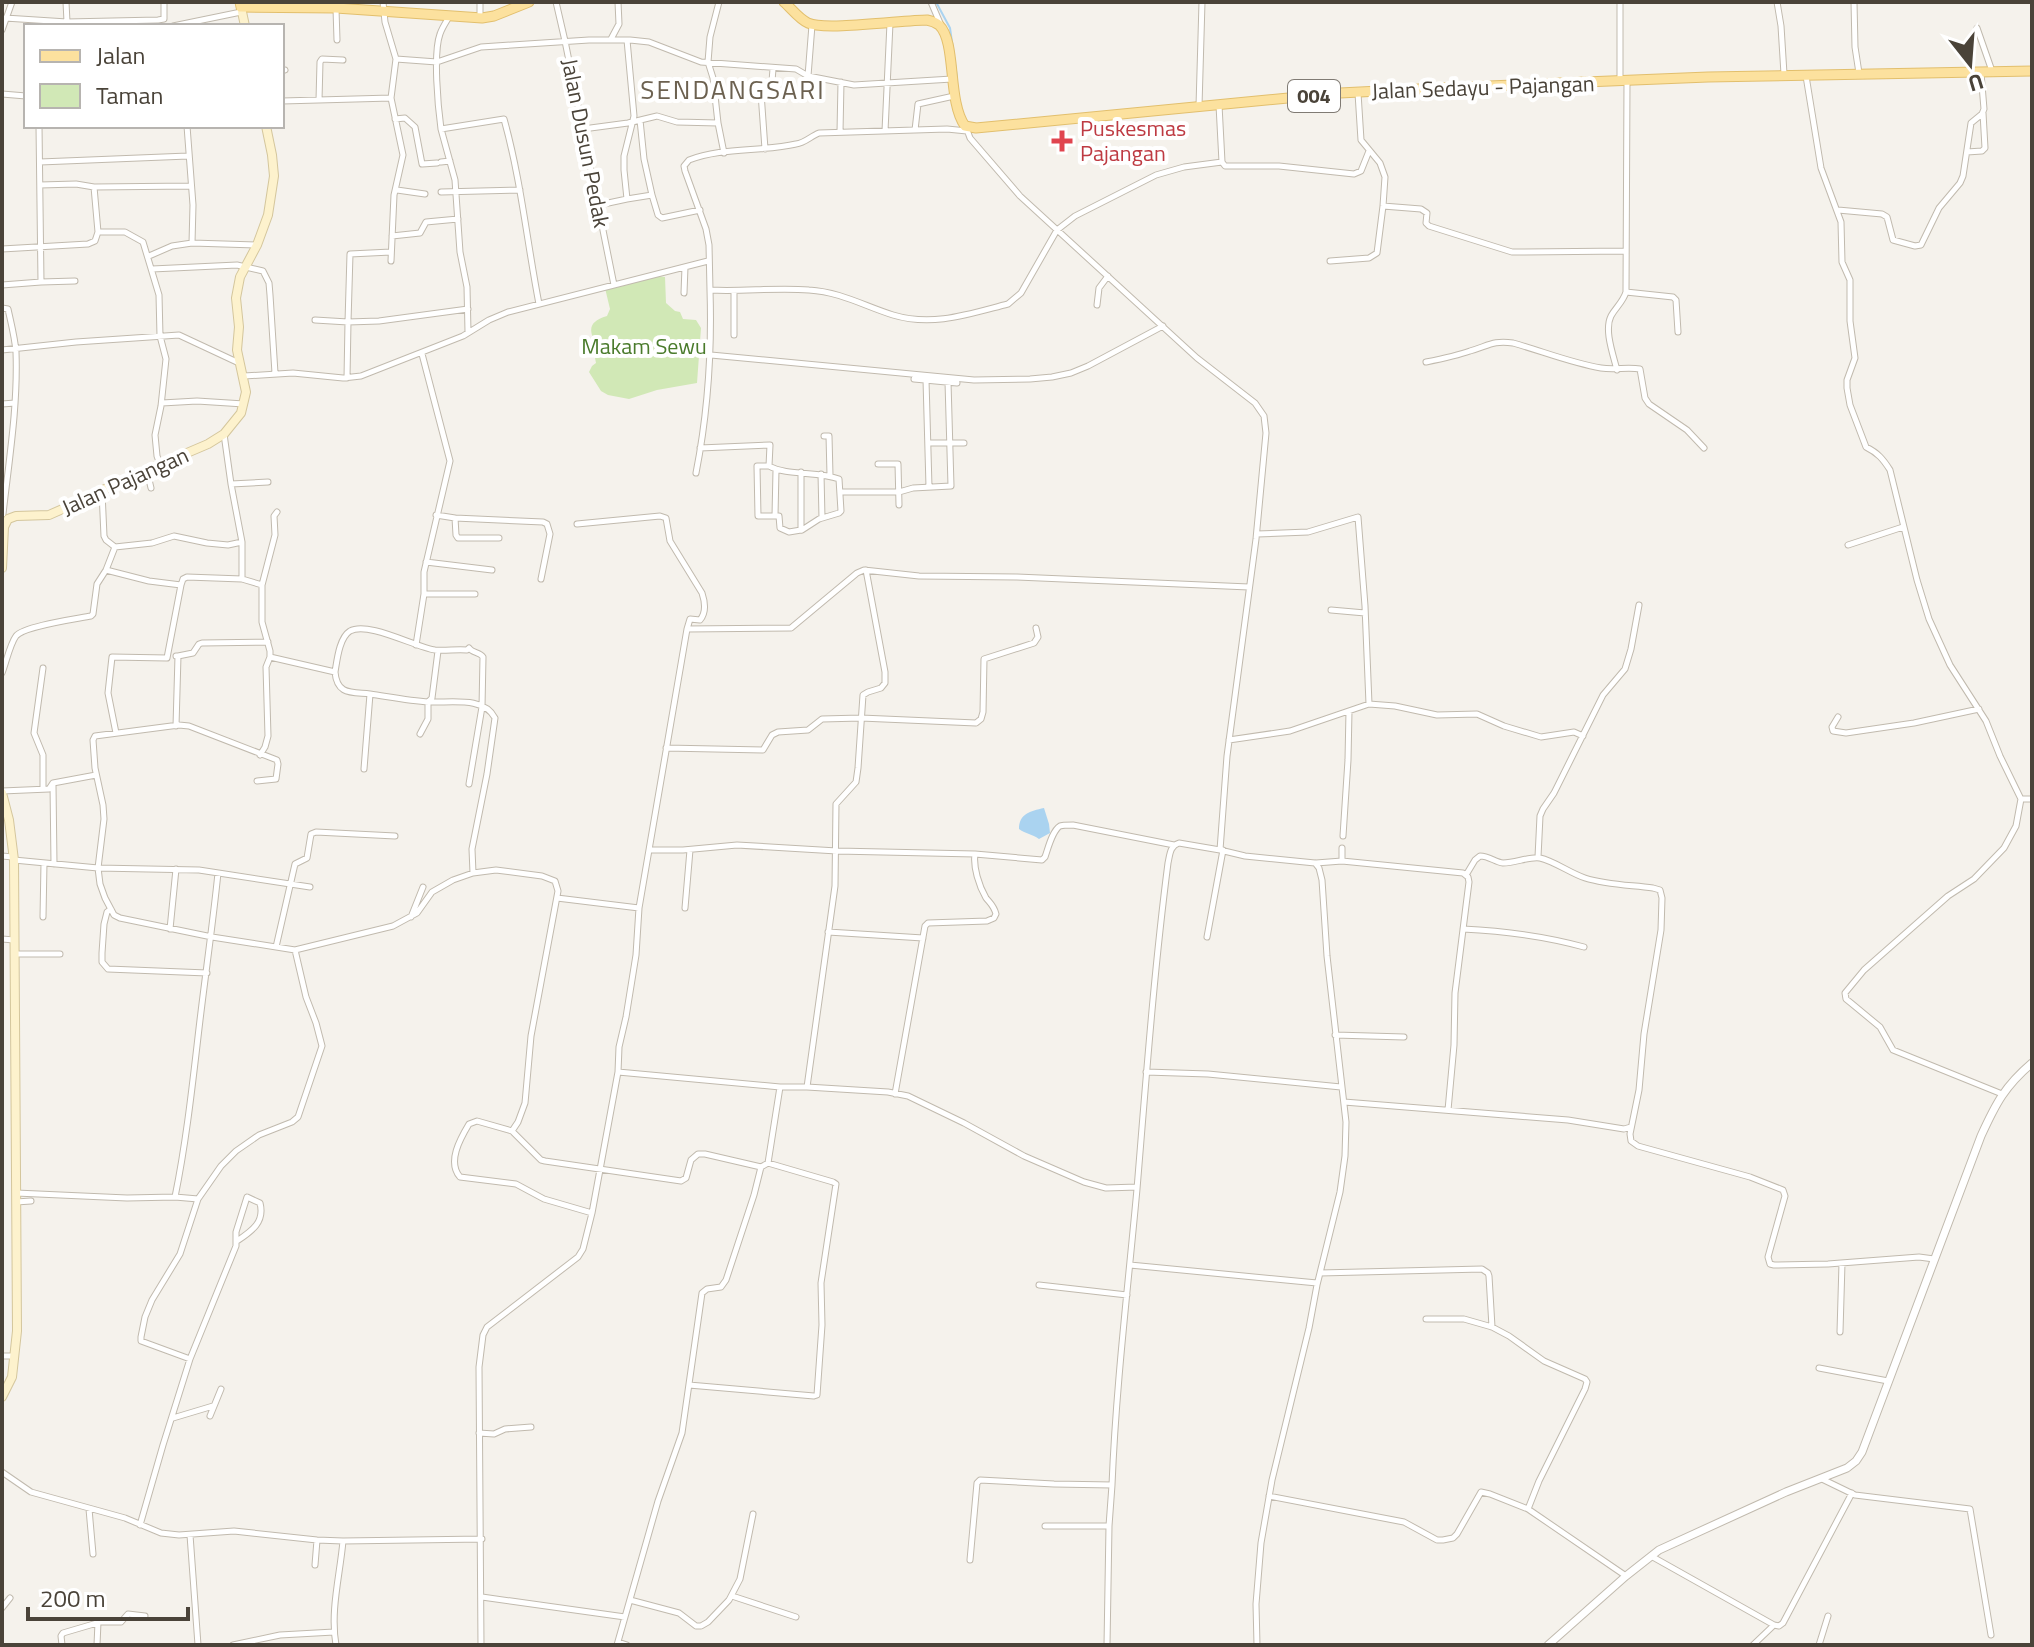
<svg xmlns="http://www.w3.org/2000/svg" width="2034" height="1647" font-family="'Titillium Web',sans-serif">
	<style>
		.green { fill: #d1e8b6 }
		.water { fill: #aad3f0 }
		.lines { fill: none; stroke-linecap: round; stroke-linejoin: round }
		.stream { stroke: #aad3f0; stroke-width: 2 }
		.minor-casing { stroke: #c1baae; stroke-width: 7 }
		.tertiary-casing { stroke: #c1baae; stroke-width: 9 }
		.secondary-casing { stroke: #d4c69c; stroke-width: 10 }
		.primary-casing { stroke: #e2bf6d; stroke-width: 11 }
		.minor { stroke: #fff; stroke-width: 5 }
		.tertiary { stroke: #fff; stroke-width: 7 }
		.secondary { stroke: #fdf2cd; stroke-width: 8 }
		.primary { stroke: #fce19e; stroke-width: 9 }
		.health-dot { fill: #e0444e; stroke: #fff; stroke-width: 3 }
		.labels { text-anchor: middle; stroke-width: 8; stroke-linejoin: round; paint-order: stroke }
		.shield { fill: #fff; stroke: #807b74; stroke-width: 2 }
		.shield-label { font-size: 20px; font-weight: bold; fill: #4a4339 }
		.street-label { font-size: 22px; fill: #4a4339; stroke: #fff }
		.health-label { font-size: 22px; fill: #be3a42; stroke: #fff; text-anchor: start }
		.park-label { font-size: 22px; fill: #4a7b2c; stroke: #fff }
		.quarter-label { font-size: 26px; letter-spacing: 2px; fill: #6c6150; stroke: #fff }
	</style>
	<rect width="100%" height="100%" fill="#f5f2ec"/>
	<path class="green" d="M656 276 665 277 666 303 675 311 680 312 683 319 696 320 701 328 697 383 657 390 629 399 608 395 601 391 589 372 592 366 596 363 595 358 598 351C591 333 584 323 607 316L610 309 605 288Z"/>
	<path class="water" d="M1044 808 1049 824 1050 833 1039 839C1032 834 1026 834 1019 829 1019 814 1030 811 1044 808Z"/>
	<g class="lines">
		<path class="stream" d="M936 2 950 28 957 78"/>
		<defs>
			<path id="minor" d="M66 2 67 22
				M383 2 385 22 396 59
				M556 2 565 41 614 285
				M719 2 710 37 708 62 713 78 718 123 724 153
				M931 2 940 23
				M1777 2 1781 26 1784 74
				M1854 2 1855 47 1859 73
				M336 9 337 40
				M480 17V2
				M5 18 67 22 158 20 164 19V2
				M812 25 808 76 854 85 952 79
				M173 26 241 12
				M1977 28 1992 71
				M2 30 12 2
				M611 39 619 24 618 2
				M282 71 285 70
				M1806 76 1821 168 1841 222 1842 262 1850 280V321L1855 358 1847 380V388L1850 405 1866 447C1878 453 1883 459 1890 470L1917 580 1929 619 1950 665 1986 721 2000 756 2021 799
				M1620 81V2
				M714 92 771 93 773 69
				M761 93 765 149
				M2 94 26 96
				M319 100 320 62 322 59 343 60
				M282 101 391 98
				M1219 105 1222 162
				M1199 106 1202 2
				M395 119 405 118 415 127 422 164 437 163
				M640 120 644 159 652 195
				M187 126 193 205 192 243 257 245
				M966 127 970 138 1020 196 1197 358 1255 403 1264 416 1266 433 1256 539 1227 756 1220 850 1245 856 1315 863 1319 868 1322 880 1327 956 1346 1122 1345 1156 1340 1192 1317 1285 1309 1328 1272 1480 1261 1543 1256 1604 1257 1645
				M441 129C438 107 433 53 440 34 442 28 446 22 449 17
				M583 129 628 123 657 116 677 122 718 123
				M915 130 918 104 954 96
				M885 131 890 23
				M967 131 947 129 819 133C811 136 805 143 796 144 761 152 722 147 689 160L684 166 685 171 706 229 709 245 710 290C743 292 776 287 809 290 841 292 864 306 893 315 933 327 969 314 1008 304L1021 293 1057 230 1075 216 1156 175 1184 167 1222 162 1225 166H1279L1354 174 1361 171 1369 151
				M840 132 841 82
				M1967 152 1982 151 1985 148 1983 113
				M40 162 188 156
				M441 162 450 161
				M40 185 76 184 94 187 98 232
				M94 187 191 186
				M397 190 425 194
				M441 192 520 190
				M627 199 652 195 658 215 662 218 700 210
				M599 205 627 199 624 170V156L634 116 627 40
				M1383 206 1421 209 1427 213 1426 223 1429 226 1512 252 1626 251
				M1838 210 1882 214 1887 217 1893 240 1915 246 1921 245 1939 208 1960 183 1963 176 1971 123 1982 114 1984 109 1981 73
				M392 236 420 233 426 222 458 219
				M2 249 88 244 95 241 98 232H125L143 242 159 295 160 336 166 359 161 406 155 435 157 456 160 464
				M391 252 350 254 348 322 379 321 468 309
				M149 256 172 246 192 243
				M391 261 394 195 403 155 391 98 396 59 437 62 481 47 589 40H630L649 42 701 62 796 69 808 76
				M1330 261 1369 258 1377 253 1383 206 1385 177 1380 163 1361 140 1358 93
				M152 269 237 265 263 271 269 283 270 295 275 373
				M41 282 75 281
				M2 285 41 282 39 126
				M734 291V335
				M1626 292 1673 297 1676 300 1678 332
				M684 293 685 267
				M1097 305 1099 288 1108 276
				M2 308 8 309C11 323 15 338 16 352 18 406 9 460 3 514
				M315 320 348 322 347 378
				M468 332 467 287 460 252 455 180 441 129 504 119C521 180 527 242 539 304
				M2 350 76 342 179 335 239 363
				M711 355 974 380 1030 379 1052 377 1071 373 1088 366 1163 326
				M1426 362C1441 359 1456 356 1470 351 1488 346 1493 340 1513 343 1542 351 1571 363 1601 368 1614 370 1628 367 1640 369L1645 398 1649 404 1687 430 1704 448
				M1617 370C1613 354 1604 330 1611 316 1616 307 1623 302 1626 292L1627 81
				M244 376 293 373 343 378 361 376 463 336 489 320 508 312 708 261
				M914 379 957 383
				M926 380 929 487
				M162 403 197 401 244 404
				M2 404 15 403
				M224 434 231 484 268 482
				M824 436H829L830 475
				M929 443H964
				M700 448 770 445 769 466H757L758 516H779L780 528 789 532 801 530V472
				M878 464H898L899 505
				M769 466C787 476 818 471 839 479L841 511 839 513 819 519 802 530
				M147 471 151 488
				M696 473C708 412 712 352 710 290
				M821 474 822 518
				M841 492H899L913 488 951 486 948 382
				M436 515 455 518 456 535 458 538H499
				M775 516 776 470
				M455 518 543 522 547 524 550 534 541 579
				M577 524 660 516 666 518 670 541 702 593C705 602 706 613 700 620L690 619 687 629
				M1257 534 1308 532 1358 517 1365 606 1369 704
				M1848 545 1903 527
				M115 547 152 543 174 536 207 543 228 545 242 542
				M426 562 492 570
				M106 570 149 581 181 585 167 658 112 657 108 693 116 733
				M242 579 262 585
				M181 585 183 579 187 577 242 579V542L231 484
				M424 594H475
				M1331 610 1365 613
				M416 645 424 594V572L450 461 422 354
				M176 656H178L176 726
				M178 656 193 653 199 644 202 643 268 642
				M270 657 335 672C337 661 339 638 350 631 368 621 415 647 435 650 445 651 457 649 467 650L469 648C472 653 480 652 483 657L482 707 469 784
				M335 672C337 695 351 692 370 694L364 769
				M2 673C6 663 10 644 16 636 24 626 76 619 91 616L93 614 97 584 106 570 115 547 106 540 104 536 102 492
				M370 694C390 697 409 701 429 702 450 703 484 696 495 718L487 774 472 849 473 873
				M1838 717 1832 727 1833 731 1846 733 1914 723 1979 709
				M420 734 428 719V702L432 698 438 651
				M1229 740 1290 731 1369 704 1395 706 1437 715 1477 714 1504 726 1541 737 1574 732 1583 736
				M666 748 763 750 772 735 778 732 808 730 822 719 861 718 976 723 981 719 983 712 984 659 1034 643 1038 637 1036 628
				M260 755 265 747 268 736 266 667 270 657V651L262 622V585L275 535 274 516 277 512
				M257 781 276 779 278 764 277 760 189 726 179 725 95 736 93 740 95 768 103 805 104 819 98 868 100 884 105 898 114 915 120 918 212 937 295 950 393 926 417 913 432 892 453 880 473 873 496 870 542 876 555 881 558 891 531 1036 525 1103 518 1122 512 1131 477 1121 469 1124C460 1139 447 1162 460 1177L516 1184 544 1199 592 1213
				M53 785 54 864
				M43 789V755L34 733 43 668
				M2 791 49 789 53 783 96 775
				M1343 836 1348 760 1349 711
				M649 850H683L737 845 837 851 975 854C973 867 979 886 986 898 991 904 994 906 996 914L994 918 987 921 928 923 925 926 895 1094
				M975 854 1042 860 1045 857C1048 849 1052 831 1060 826 1062 825 1070 825 1073 825L1174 845
				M2 856 13 857
				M1538 857 1540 816 1543 809 1554 793 1603 695 1625 669 1631 649 1639 605
				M14 860 98 868 199 870 310 887
				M1342 861V848
				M1316 863 1342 861 1463 873 1468 877 1469 882 1455 993 1454 1045 1448 1110
				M1466 875 1475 860 1480 856C1489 856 1495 862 1503 863 1515 863 1531 856 1540 858 1554 861 1570 873 1585 878 1607 885 1631 885 1653 888L1660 890 1662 898 1661 930 1644 1034 1639 1090 1630 1134 1631 1141 1638 1146 1750 1177 1783 1190 1785 1196 1768 1257 1770 1264 1774 1265 1828 1264 1919 1257 1934 1259
				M557 898 639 908
				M685 908 690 850
				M111 909 107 912 104 924 102 953V962L108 969 207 973
				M43 917 44 863
				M411 917 423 887
				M170 929 176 869
				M1463 929C1505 931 1544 936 1584 947
				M828 932 923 938
				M1207 937 1223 850
				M2 939 14 940
				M276 947 295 864 307 858 311 834 316 832 395 836
				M15 954H60
				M1335 1035 1404 1037
				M618 1072 780 1087
				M1146 1072 1208 1074 1341 1087
				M807 1087 888 1092 908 1096 964 1123 1024 1156 1084 1182 1106 1188 1137 1187
				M2002 1094 1893 1050 1880 1027 1851 1003 1846 999 1845 993 1864 970 1948 896 1974 879 2004 848 2016 826 2021 799H2032
				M1344 1102 1568 1120 1624 1129 1631 1127
				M512 1131 541 1160 545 1161 681 1181 686 1178 691 1160 698 1154H705L761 1167
				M16 1193 127 1198 175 1197C187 1138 193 1079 200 1020 206 970 213 922 218 873
				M175 1197 198 1199 221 1166 236 1151 259 1135 292 1122 298 1117 322 1046 316 1023 306 997 295 950
				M16 1202 31 1201
				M1130 1265 1317 1283
				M1320 1273 1482 1269 1488 1273 1489 1276 1492 1327
				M1039 1285 1127 1295
				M1426 1319H1464L1492 1327 1509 1336 1544 1361 1585 1379 1587 1382 1585 1389 1539 1481 1528 1509 1626 1576
				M1840 1332 1842 1263
				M2 1356H15
				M190 1359 141 1341V1337L145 1317 152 1300 180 1254 198 1199
				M1819 1368 1888 1381
				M689 1385 814 1396 817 1395 822 1325 821 1283 836 1184 833 1182 768 1163
				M210 1416 221 1389
				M173 1418 213 1406
				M479 1433 494 1434 505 1429 531 1427
				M2 1472 31 1492 125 1518 161 1533 179 1535 234 1531 317 1540 343 1541
				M1822 1479 1855 1495 1970 1509 1991 1635
				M1112 1485C1116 1386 1128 1287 1137 1189 1146 1080 1154 971 1168 863 1170 854 1170 846 1179 843L1220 850
				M1269 1496 1404 1522 1437 1540H1443L1453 1538 1457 1534 1481 1492 1490 1494 1528 1509
				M89 1509 93 1554
				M140 1525 163 1445 190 1359 236 1246V1232L247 1197 260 1203C265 1222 252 1231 237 1241
				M1045 1526H1109
				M190 1535 198 1645
				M1651 1556 1774 1625 1779 1626 1783 1623 1852 1493
				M970 1560 977 1483 980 1480 1054 1484 1112 1485 1109 1526 1107 1645
				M315 1565 317 1540
				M732 1596 796 1617
				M482 1597 625 1617
				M630 1600 679 1613 696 1626H701L708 1622 729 1600 740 1579 753 1514
				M2 1608 10 1598
				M618 1642 627 1645
				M62 1645 61 1636 63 1633 97 1623
				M97 1645 98 1622H121L128 1614 145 1616
				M233 1645 280 1635 334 1632
				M336 1645C330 1611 340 1575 343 1541L482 1539
				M481 1645 479 1367 483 1335 487 1327 578 1257 583 1249 592 1213 618 1072 619 1047 626 1017 636 955 639 908 687 629 791 628 857 573 864 570 919 576 1017 577 1249 587
				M617 1645 658 1501 682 1433 702 1293 707 1289 721 1287 726 1280 754 1195 761 1167 768 1163 780 1087H807L835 886 836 804 856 782 858 768 863 695 868 692 881 688 885 683V672L866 570
				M1753 1645 1774 1625
				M1819 1645 1828 1616"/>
			<path id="tertiary" d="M1548 1645 1626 1576 1659 1550 1786 1492 1847 1468 1856 1461 1862 1452 1981 1136C1996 1103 2005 1086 2032 1063"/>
			<path id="secondary" d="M241 7 245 26
				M2 568 4 527 8 519 16 516 49 515 83 500 119 482 208 444 224 434 241 413 246 392 237 350 239 327 236 298 240 277 257 245 268 215 274 176 272 155 266 126
				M2 793 9 820 14 860 17 1331 12 1377 2 1397"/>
			<path id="primary" d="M240 2 241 7 336 8 482 18 494 16 529 2
				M784 2C791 8 799 19 808 23 824 31 904 20 927 20 932 21 935 22 939 25 957 42 947 101 965 126L976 128 1340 93 1438 88 1708 77 2032 71"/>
		</defs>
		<use href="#minor" class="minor-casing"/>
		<use href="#tertiary" class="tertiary-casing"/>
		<use href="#secondary" class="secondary-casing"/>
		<use href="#primary" class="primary-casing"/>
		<use href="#minor" class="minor"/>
		<use href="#tertiary" class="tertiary"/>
		<use href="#secondary" class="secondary"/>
		<use href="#primary" class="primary"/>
	</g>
	<path class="health-dot" d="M1058 129h8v8h8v8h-8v8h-8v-8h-8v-8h8z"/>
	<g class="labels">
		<rect class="shield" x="1288" y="80" width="52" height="32" rx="6"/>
		<g class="shield-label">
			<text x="1314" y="103">004</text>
		</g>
		<g class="street-label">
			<text transform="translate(1483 87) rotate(-2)" y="8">Jalan Sedayu - Pajangan</text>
			<text transform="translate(586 143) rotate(79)" y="8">Jalan Dusun Pedak</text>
			<text transform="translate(125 481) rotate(-24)" y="8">Jalan Pajangan</text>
		</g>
		<g class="health-label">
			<text x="1080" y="136">Puskesmas<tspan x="1080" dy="25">Pajangan</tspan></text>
		</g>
		<g class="park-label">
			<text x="644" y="354">Makam Sewu</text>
		</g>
		<g class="quarter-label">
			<text x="733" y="99">SENDANGSARI</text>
		</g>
	</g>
	<rect width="2034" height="1647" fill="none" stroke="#4a4339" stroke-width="8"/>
	<rect x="24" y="24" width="260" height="104" fill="#ffffff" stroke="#b7b4b0" stroke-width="2"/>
	<rect x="40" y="50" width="40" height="12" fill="#fce19e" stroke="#b7b4b0" stroke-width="2"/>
	<text x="96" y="64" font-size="24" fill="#4a4339">Jalan</text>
	<rect x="40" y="84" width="40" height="24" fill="#d1e8b6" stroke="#b7b4b0" stroke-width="2"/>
	<text x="96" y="104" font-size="24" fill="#4a4339">Taman</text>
	<g transform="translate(1970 64) rotate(163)" stroke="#ffffff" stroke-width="6" paint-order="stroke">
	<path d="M0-6L14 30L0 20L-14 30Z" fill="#4a4339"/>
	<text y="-12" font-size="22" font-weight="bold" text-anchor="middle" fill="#4a4339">U</text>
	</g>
	<path d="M28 1607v12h160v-12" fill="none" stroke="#4a4339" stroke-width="4"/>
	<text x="40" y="1607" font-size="24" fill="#4a4339" stroke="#ffffff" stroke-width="6" paint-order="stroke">200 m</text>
</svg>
